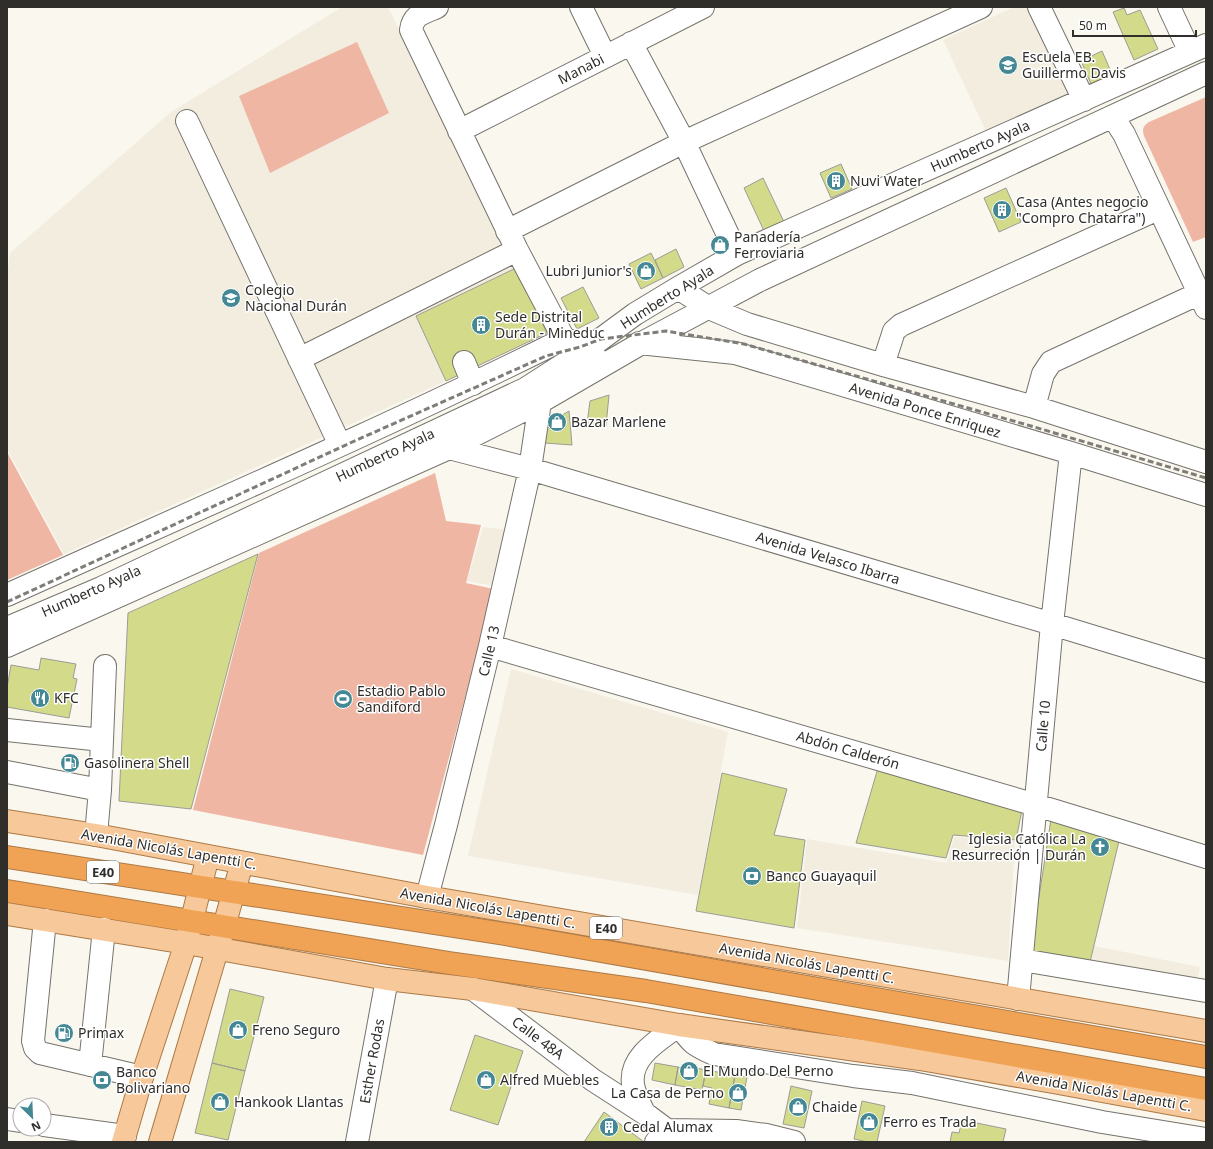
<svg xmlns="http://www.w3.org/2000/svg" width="1213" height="1149" font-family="'Noto Sans',sans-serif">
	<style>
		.built { fill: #f2edde }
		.green { fill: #f0b6a4 }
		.building { fill: #d3db8b; stroke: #9b9c95 }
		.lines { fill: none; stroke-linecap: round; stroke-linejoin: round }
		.minor-casing { stroke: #75736c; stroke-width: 24 }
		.major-casing { stroke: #ad7a46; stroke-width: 24 }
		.highway-casing { stroke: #ad7a46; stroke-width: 24 }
		.minor { stroke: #fff; stroke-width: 22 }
		.major { stroke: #f7c899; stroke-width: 22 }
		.highway { stroke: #f1a355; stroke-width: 22 }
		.rail { stroke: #7f7d78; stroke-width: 3; stroke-dasharray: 6 3; stroke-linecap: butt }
		.labels { text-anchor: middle; stroke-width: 3; stroke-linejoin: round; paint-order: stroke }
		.shield { fill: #fff; stroke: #6d6d6b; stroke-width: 1 }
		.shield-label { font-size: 13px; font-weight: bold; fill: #2f2e2b }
		.poi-label { font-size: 14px; fill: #2f2e2b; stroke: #fff; text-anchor: start }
		.street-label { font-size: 14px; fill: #2f2e2b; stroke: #fff }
	</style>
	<rect width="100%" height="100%" fill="#faf7ef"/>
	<path class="built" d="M342 7H388L516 268 416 316 446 381 64 554 7 449V279L10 253 171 112Z
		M1014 7H1033L1073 91 986 131 943 40Z
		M483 527 509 530 494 586 467 581Z
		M511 669 728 732 698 895 468 856Z
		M954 837 1015 841 1008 961 797 928 807 839 947 863Z
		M1094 946 1200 967 1196 986 1090 961Z"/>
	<path class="green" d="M357 42 389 113 270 173 239 96Z
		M1206 97V237L1193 242 1144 136C1142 129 1143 126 1149 122Z
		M7 452 63 555 7 580Z
		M435 473 446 521 481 525 466 583 494 589 423 855 193 810 259 553Z"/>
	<path class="building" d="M1124 8 1127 15 1140 10 1158 49 1134 60 1113 12Z
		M1102 51 1112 74 1091 84 1081 61Z
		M841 164 852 189 831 198 820 173Z
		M763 178 785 224 765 233 744 188Z
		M1006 188 1021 222 999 232 984 198Z
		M676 249 684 267 663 278 655 260Z
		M651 253 663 278 641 289 629 264Z
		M516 268 547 333 446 381 416 316Z
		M583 287 599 318 577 329 561 298Z
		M609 395 606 426 587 424 590 401Z
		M569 411 572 445 545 443 544 439 546 428 549 423Z
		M258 554 191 809 119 801 128 613Z
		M41 658 76 664 73 678 77 679 69 718 7 707V688L11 665 39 670Z
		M878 768 1022 810 1016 840 953 835 946 858 856 843Z
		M722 773 787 789 774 835 805 840 794 928 696 911Z
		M1051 819 1119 841 1090 962 1030 955Z
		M230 989 264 997 245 1071 212 1063Z
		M475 1035 523 1051 498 1125 450 1110Z
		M212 1063 245 1071 228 1140 195 1133Z
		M655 1063 678 1067 675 1085 652 1080Z
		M686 1066 706 1070 702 1090 675 1085 678 1067 686 1069Z
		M706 1070 735 1075 729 1108 709 1104 712 1088 703 1086Z
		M735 1075 747 1077 741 1110 729 1108Z
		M791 1086 812 1091 804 1128 783 1124Z
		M862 1101 885 1106 877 1142H868L854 1139Z
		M604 1112 644 1142H584Z
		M962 1120 1006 1129 1003 1142H950L952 1132 959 1133Z"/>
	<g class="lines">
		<defs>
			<path id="minor" d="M437 7C424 13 413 14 411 30L517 250 564 339
				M581 7 605 56
				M1039 7 1084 100
				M1169 7 1190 52
				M631 43 684 142 737 254
				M1113 117 1124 134 1206 308
				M187 121 340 445
				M459 131 703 7
				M507 231 684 142 981 7
				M678 288 709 308 747 324 883 365 1034 407 1206 462
				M639 343 735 353 1071 453 1206 495
				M299 359 517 250
				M464 362 473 384
				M883 365 894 331 901 325 1158 209
				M1034 407 1043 374 1051 362 1200 293
				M449 448 530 469 1052 624 1206 671
				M7 595C193 511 381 430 564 339L571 341 596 358
				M7 628 101 588 525 389 586 350 635 314 678 288 737 254 1206 45
				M7 646 449 448 540 402 640 344 760 280 1206 73
				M490 646 1036 805 1206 857
				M7 730 102 740
				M7 772 100 790
				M96 835 100 790 105 666
				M427 897 446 825 490 646 530 469 540 402
				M45 920 33 1041 35 1048 40 1053 142 1077
				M1022 960 1206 991
				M473 989 593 1080 644 1113 683 1142
				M1018 999 1052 624 1071 453
				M90 1065 104 929
				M644 1113C640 1104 634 1094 633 1084 629 1056 661 1039 679 1025 691 1043 694 1045 714 1054L853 1076 912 1083 1102 1122 1206 1139
				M7 1119 20 1121
				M44 1125 125 1136
				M357 1142 387 979
				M656 1142 667 1130 736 1131 766 1135 794 1142"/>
			<path id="major" d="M7 821 96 835 427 897 1206 1031
				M7 914 186 943 387 979 473 989 679 1025 920 1059 1053 1082 1206 1110
				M123 1142 142 1077 186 943 208 856
				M160 1142 224 926 242 863"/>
			<path id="highway" d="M7 857 505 934 1206 1057
				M7 891 449 963 646 991 1206 1089"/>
		</defs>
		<use href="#minor" class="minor-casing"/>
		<use href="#major" class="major-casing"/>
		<use href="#highway" class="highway-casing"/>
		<use href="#minor" class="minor"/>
		<use href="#major" class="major"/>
		<use href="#highway" class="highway"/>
		<path class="rail" d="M7 602 350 443 546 356 580 347 601 339 666 331 744 344 1031 426 1206 478"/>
	</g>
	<defs>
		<symbol id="school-disc" viewBox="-11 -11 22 22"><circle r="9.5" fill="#448896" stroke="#fff"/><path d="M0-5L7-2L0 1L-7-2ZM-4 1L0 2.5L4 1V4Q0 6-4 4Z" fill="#fff"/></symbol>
		<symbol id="building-disc" viewBox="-11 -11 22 22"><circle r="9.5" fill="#448896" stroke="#fff"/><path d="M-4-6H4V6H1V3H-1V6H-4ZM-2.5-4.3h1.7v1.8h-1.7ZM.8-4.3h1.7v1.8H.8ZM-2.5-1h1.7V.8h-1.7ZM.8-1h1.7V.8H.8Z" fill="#fff"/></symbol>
		<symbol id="shop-disc" viewBox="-11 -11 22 22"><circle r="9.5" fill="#448896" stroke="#fff"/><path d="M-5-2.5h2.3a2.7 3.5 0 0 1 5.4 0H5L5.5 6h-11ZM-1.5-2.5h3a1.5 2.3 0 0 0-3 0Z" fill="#fff"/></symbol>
		<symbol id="restaurant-disc" viewBox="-11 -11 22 22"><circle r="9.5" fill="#448896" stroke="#fff"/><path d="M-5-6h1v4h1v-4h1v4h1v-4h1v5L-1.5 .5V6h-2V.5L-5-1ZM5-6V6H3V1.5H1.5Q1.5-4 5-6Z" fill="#fff"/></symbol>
		<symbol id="stadium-disc" viewBox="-11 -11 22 22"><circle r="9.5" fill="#448896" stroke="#fff"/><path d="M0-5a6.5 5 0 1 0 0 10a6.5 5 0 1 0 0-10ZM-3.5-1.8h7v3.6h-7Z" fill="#fff"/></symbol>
		<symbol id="fuel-disc" viewBox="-11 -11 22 22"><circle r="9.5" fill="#448896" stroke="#fff"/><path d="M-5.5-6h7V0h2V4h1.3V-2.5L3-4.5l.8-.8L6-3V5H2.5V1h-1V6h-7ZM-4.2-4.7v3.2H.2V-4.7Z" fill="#fff"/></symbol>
		<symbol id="church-disc" viewBox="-11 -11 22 22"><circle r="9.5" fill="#448896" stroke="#fff"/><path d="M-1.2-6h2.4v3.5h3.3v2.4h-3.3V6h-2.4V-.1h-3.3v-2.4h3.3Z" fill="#fff"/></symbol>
		<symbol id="bank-disc" viewBox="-11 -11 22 22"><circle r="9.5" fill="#448896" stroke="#fff"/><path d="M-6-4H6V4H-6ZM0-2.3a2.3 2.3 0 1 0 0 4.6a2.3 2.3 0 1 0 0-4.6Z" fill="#fff"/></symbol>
	</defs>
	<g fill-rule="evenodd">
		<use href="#school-disc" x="997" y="54" width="22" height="22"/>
		<use href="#building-disc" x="825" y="170" width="22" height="22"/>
		<use href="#building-disc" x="991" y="199" width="22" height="22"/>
		<use href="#shop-disc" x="709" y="234" width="22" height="22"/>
		<use href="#shop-disc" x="635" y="260" width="22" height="22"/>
		<use href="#school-disc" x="220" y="287" width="22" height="22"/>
		<use href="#building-disc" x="470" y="314" width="22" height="22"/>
		<use href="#shop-disc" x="546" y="411" width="22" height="22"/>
		<use href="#restaurant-disc" x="29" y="687" width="22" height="22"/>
		<use href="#stadium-disc" x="332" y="688" width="22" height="22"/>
		<use href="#fuel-disc" x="59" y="752" width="22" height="22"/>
		<use href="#church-disc" x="1089" y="836" width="22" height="22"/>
		<use href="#bank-disc" x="741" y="865" width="22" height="22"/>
		<use href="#shop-disc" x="227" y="1019" width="22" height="22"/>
		<use href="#fuel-disc" x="53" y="1022" width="22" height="22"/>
		<use href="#shop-disc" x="678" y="1060" width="22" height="22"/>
		<use href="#bank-disc" x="91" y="1069" width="22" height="22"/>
		<use href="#shop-disc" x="475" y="1069" width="22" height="22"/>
		<use href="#shop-disc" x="727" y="1082" width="22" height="22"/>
		<use href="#shop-disc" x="209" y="1091" width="22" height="22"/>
		<use href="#shop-disc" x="787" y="1096" width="22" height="22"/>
		<use href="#shop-disc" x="858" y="1111" width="22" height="22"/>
		<use href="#building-disc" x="598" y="1116" width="22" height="22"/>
	</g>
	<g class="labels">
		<g class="shield">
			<rect x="87" y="861" width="32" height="22" rx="3"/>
			<rect x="590" y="917" width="32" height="22" rx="3"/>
		</g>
		<g class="shield-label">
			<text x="103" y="877">E40</text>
			<text x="606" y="933">E40</text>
		</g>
		<g class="poi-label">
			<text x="1022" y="62">Escuela EB.<tspan x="1022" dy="16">Guillermo Davis</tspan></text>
			<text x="850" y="186">Nuvi Water</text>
			<text x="1016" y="207">Casa (Antes negocio<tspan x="1016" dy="16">"Compro Chatarra")</tspan></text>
			<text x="734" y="242">Panadería<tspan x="734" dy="16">Ferroviaria</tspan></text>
			<text x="632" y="276" text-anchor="end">Lubri Junior's</text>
			<text x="245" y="295">Colegio<tspan x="245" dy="16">Nacional Durán</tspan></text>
			<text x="495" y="322">Sede Distrital<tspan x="495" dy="16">Durán - Mineduc</tspan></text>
			<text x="571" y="427">Bazar Marlene</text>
			<text x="357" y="696">Estadio Pablo<tspan x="357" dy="16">Sandiford</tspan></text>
			<text x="54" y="703">KFC</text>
			<text x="84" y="768">Gasolinera Shell</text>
			<text x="1086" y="844" text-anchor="end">Iglesia Católica La<tspan x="1086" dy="16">Resurreción | Durán</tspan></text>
			<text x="766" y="881">Banco Guayaquil</text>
			<text x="252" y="1035">Freno Seguro</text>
			<text x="78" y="1038">Primax</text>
			<text x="703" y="1076">El Mundo Del Perno</text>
			<text x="116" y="1077">Banco<tspan x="116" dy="16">Bolivariano</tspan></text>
			<text x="500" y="1085">Alfred Muebles</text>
			<text x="724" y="1098" text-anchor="end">La Casa de Perno</text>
			<text x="234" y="1107">Hankook Llantas</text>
			<text x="812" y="1112">Chaide</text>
			<text x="883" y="1127">Ferro es Trada</text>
			<text x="623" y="1132">Cedal Alumax</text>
		</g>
		<g class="street-label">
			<text transform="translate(581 69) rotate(-27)" y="5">Manabi</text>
			<text transform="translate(980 146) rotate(-24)" y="5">Humberto Ayala</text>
			<text transform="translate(667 297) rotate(-32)" y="5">Humberto Ayala</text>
			<text transform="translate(925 410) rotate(17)" y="5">Avenida Ponce Enriquez</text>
			<text transform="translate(385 455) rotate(-25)" y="5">Humberto Ayala</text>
			<text transform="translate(828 558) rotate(17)" y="5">Avenida Velasco Ibarra</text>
			<text transform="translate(91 591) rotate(-24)" y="5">Humberto Ayala</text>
			<text transform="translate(489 651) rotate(-77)" y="5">Calle 13</text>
			<text transform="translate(1043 726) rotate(-85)" y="5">Calle 10</text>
			<text transform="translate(848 750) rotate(16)" y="5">Abdón Calderón</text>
			<text transform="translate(169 849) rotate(10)" y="5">Avenida Nicolás Lapentti C.</text>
			<text transform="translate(488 908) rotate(10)" y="5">Avenida Nicolás Lapentti C.</text>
			<text transform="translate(807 963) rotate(10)" y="5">Avenida Nicolás Lapentti C.</text>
			<text transform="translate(538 1038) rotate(37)" y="5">Calle 48A</text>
			<text transform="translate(372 1061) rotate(-80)" y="5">Esther Rodas</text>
			<text transform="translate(1104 1091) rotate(10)" y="5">Avenida Nicolás Lapentti C.</text>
		</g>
	</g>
	<rect width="1213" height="1149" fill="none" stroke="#2f2e2b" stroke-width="16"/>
	<g transform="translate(32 1117) rotate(156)"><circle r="19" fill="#ffffff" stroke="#acabaa"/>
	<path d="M0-3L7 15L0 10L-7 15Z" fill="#448896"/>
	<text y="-6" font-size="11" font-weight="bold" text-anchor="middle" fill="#2f2e2b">N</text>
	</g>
	<path d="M1073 30v6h123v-6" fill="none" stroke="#2f2e2b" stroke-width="2"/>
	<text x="1079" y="30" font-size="12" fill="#2f2e2b" stroke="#ffffff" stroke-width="3" paint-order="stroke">50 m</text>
</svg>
